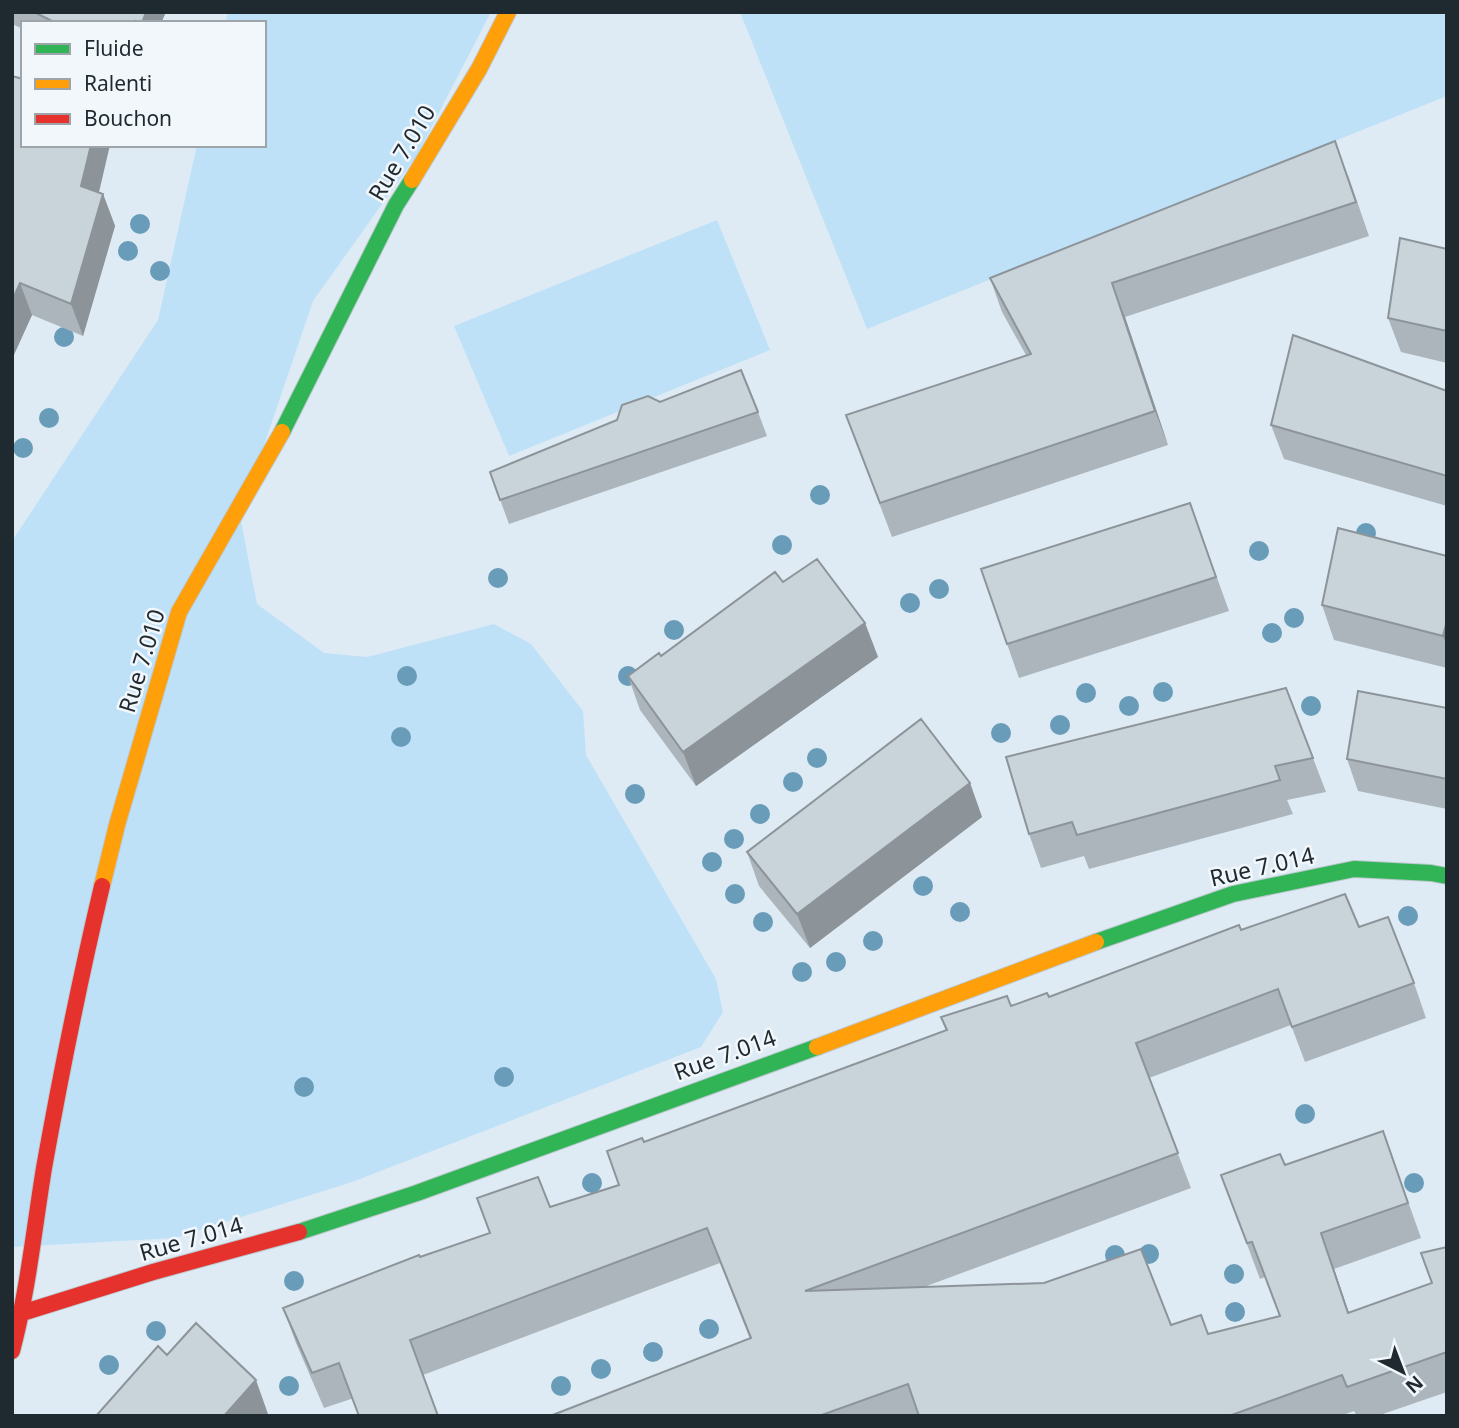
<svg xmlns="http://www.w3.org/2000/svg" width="1459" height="1428" font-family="'Noto Sans',sans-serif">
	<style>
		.green { fill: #bfe1f8 }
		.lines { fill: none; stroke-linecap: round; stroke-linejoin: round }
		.fast-casing { stroke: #bcc7ce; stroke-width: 18 }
		.slow-casing { stroke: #bcc7ce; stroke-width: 18 }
		.jam-casing { stroke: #bcc7ce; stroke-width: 18 }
		.fast { stroke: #30b455; stroke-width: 16 }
		.slow { stroke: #ff9f0a; stroke-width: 16 }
		.jam { stroke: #e5322d; stroke-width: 16 }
		.tree { fill: #699cb8 }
		.wall { fill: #acb5bb }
		.shaded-wall { fill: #8c9499 }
		.building { fill: #c8d3da; stroke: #8c9499; stroke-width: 2 }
		.labels { text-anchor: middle; stroke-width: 5; stroke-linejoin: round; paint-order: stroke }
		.street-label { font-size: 23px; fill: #1e2930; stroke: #f2f7fb }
	</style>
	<rect width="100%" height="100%" fill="#deebf4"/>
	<path class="green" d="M228 12H491L417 155 313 301 240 516 257 604 324 653 367 657 494 624 531 644 583 711 586 755 716 979 723 1012 701 1047 352 1182 175 1238 12 1247V541L158 320 197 145H264V23H225Z
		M740 12H1447V96L867 329Z
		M717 220 770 350 509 456 454 326Z"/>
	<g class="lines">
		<defs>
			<path id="fast" d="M282 432 396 205 412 180
				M1096 942 1233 894 1354 869 1431 873 1447 876
				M299 1232 417 1193 817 1047"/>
			<path id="slow" d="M412 180 479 69 508 12
				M102 886 117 825 179 612 282 432
				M817 1047 1096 942"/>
			<path id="jam" d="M22 1313 153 1272 299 1232
				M12 1351C28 1291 34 1229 44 1168 61 1073 80 979 102 886"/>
		</defs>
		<use href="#fast" class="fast-casing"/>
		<use href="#slow" class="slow-casing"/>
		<use href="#jam" class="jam-casing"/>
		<use href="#fast" class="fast"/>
		<use href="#slow" class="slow"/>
		<use href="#jam" class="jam"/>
	</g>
	<g class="tree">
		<circle cx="140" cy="224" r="10"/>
		<circle cx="128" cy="251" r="10"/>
		<circle cx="160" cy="271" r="10"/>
		<circle cx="64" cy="337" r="10"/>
		<circle cx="49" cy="418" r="10"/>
		<circle cx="23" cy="448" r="10"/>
		<circle cx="820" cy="495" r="10"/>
		<circle cx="1366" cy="533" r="10"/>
		<circle cx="782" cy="545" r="10"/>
		<circle cx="1259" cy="551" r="10"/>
		<circle cx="498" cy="578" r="10"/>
		<circle cx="939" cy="589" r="10"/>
		<circle cx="910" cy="603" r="10"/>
		<circle cx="1294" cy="618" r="10"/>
		<circle cx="674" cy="630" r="10"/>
		<circle cx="1272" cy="633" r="10"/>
		<circle cx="407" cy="676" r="10"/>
		<circle cx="628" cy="676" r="10"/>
		<circle cx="1163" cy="692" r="10"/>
		<circle cx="1086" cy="693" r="10"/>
		<circle cx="1129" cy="706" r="10"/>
		<circle cx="1311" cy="706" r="10"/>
		<circle cx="1060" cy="725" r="10"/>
		<circle cx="1001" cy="733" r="10"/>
		<circle cx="401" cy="737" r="10"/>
		<circle cx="817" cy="758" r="10"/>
		<circle cx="793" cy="782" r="10"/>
		<circle cx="635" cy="794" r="10"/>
		<circle cx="760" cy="814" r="10"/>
		<circle cx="734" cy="839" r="10"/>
		<circle cx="712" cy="862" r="10"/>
		<circle cx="923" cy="886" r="10"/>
		<circle cx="735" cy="894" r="10"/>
		<circle cx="960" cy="912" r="10"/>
		<circle cx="1408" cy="916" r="10"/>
		<circle cx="763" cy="922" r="10"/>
		<circle cx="873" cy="941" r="10"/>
		<circle cx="836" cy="962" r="10"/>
		<circle cx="802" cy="972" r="10"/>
		<circle cx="504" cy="1077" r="10"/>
		<circle cx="304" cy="1087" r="10"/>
		<circle cx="1305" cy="1114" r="10"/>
		<circle cx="592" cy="1183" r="10"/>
		<circle cx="1414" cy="1183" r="10"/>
		<circle cx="1149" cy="1254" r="10"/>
		<circle cx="1115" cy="1255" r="10"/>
		<circle cx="1234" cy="1274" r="10"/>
		<circle cx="294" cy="1281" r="10"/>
		<circle cx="1235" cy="1312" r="10"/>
		<circle cx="709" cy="1329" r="10"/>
		<circle cx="156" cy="1331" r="10"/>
		<circle cx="653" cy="1352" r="10"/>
		<circle cx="109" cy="1365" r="10"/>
		<circle cx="601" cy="1369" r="10"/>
		<circle cx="289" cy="1386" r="10"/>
		<circle cx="561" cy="1386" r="10"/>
	</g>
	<path class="wall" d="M12 12H166L161 23H23V29L12 24Z
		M12 76 99 192 103 194 115 226 83 336 32 315 12 359Z
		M1348 175 1369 236 1125 317 1168 445 892 537 846 415 1026 355 1002 312 990 278Z
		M1447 249V363L1401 352 1388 318Z
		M1447 391V506L1284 459 1271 425Z
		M660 402 758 412 767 436 509 524 490 472Z
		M1190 503 1229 611 1019 678 1007 644Z
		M1447 556V668L1334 640 1322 605Z
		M783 582 865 623 878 657 696 786 640 710 628 676Z
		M1447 708V809L1358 791 1347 759Z
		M1006 757 1313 758 1326 792 1287 800 1293 814 1089 869 1084 856 1041 868 1029 834Z
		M970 783 982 817 810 948 759 886 747 852Z
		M1359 927 1414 983 1426 1018 1305 1062 1291 1025 1149 1078 1191 1188 924 1287 1171 1325 1208 1334 1280 1316 1265 1277 1260 1279 1221 1175 1285 1165 1383 1131 1421 1238 1334 1269 1349 1313 1432 1283 1447 1247V1392L1377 1416H1357L1354 1411 1340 1416H550L750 1339 720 1263 423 1375 324 1408 296 1343 283 1308 420 1257 490 1233 550 1207 619 1185 644 1142 946 1031 941 1017 1011 1006 1049 997 1241 930Z"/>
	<path class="shaded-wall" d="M146 12H166L161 23H142Z
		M91 145H110L93 218 81 186Z
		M103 194 115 226 83 336 71 304Z
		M20 283 32 315 12 359V301Z
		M1112 283 1125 317 1168 445 1155 411Z
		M1447 621V647L1443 636Z
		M865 623 878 657 696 786 683 752Z
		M970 783 982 817 810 948 797 914Z
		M1321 1233 1334 1269 1361 1349 1348 1313Z
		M256 1380 268 1414 267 1416H224Z"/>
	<path class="building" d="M34 12H146L142 23 136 21V23H56Z
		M12 76 23 79V145H91L81 186 103 194 71 304 20 283 12 301Z
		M1335 141 1356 202 1112 283 1155 411 880 503 846 415 1031 354 990 278Z
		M1400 238 1447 249V331L1388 318Z
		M1293 335 1447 391V476L1271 425Z
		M741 370 758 412 500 500 490 472 617 420 622 405 648 396 660 402Z
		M1190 503 1216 577 1007 644 981 569Z
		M1338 528 1447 556V621L1443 636 1322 605Z
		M817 559 865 623 683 752 628 676 659 653 661 656 775 572 783 582Z
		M1286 688 1313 758 1275 766 1280 780 1077 835 1072 822 1029 834 1006 757Z
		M1358 691 1447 708V779L1347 759Z
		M921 719 970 783 797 914 747 852Z
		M1345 894 1359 927 1388 917 1414 983 1292 1027 1278 989 1136 1043 1178 1153 805 1291 1044 1283 1141 1249 1171 1325 1201 1315 1208 1334 1280 1316 1252 1242 1247 1243 1221 1175 1280 1154 1285 1165 1383 1131 1408 1203 1321 1233 1348 1313 1432 1283 1421 1253 1447 1247V1352L1347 1387 1342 1375 1229 1416H919L908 1384 819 1416H550L751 1338 707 1228 410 1340 438 1416H359L339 1363 312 1373 283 1308 419 1255 420 1257 490 1233 477 1198 538 1177 550 1207 619 1185 607 1151 642 1138 644 1142 947 1030 941 1017 1007 996 1011 1006 1047 993 1049 997 1239 925 1241 930Z
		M196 1323 256 1380 224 1416H96L158 1346 167 1355Z"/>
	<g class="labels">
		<g class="street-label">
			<text transform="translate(402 153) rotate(-59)" y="8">Rue 7.010</text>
			<text transform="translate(142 661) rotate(-73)" y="8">Rue 7.010</text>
			<text transform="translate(1262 867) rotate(-13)" y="8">Rue 7.014</text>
			<text transform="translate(725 1055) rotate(-20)" y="8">Rue 7.014</text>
			<text transform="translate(191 1239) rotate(-16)" y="8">Rue 7.014</text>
		</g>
	</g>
	<rect width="1459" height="1428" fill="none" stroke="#1e2930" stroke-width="28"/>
	<rect x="21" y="21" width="245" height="126" fill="#f2f7fb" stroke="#9da5aa" stroke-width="2"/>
	<rect x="35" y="44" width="35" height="10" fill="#30b455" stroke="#9da5aa" stroke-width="2"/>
	<text x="84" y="56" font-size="21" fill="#1e2930">Fluide</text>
	<rect x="35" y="79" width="35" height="10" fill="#ff9f0a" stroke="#9da5aa" stroke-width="2"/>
	<text x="84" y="91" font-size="21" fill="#1e2930">Ralenti</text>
	<rect x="35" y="114" width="35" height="10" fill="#e5322d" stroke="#9da5aa" stroke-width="2"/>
	<text x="84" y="126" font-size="21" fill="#1e2930">Bouchon</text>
	<g transform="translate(1403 1372) rotate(138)" stroke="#f2f7fb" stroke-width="5" paint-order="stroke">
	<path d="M0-5L12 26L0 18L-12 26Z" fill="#1e2930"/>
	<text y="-10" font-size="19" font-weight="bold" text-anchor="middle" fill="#1e2930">N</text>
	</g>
</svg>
